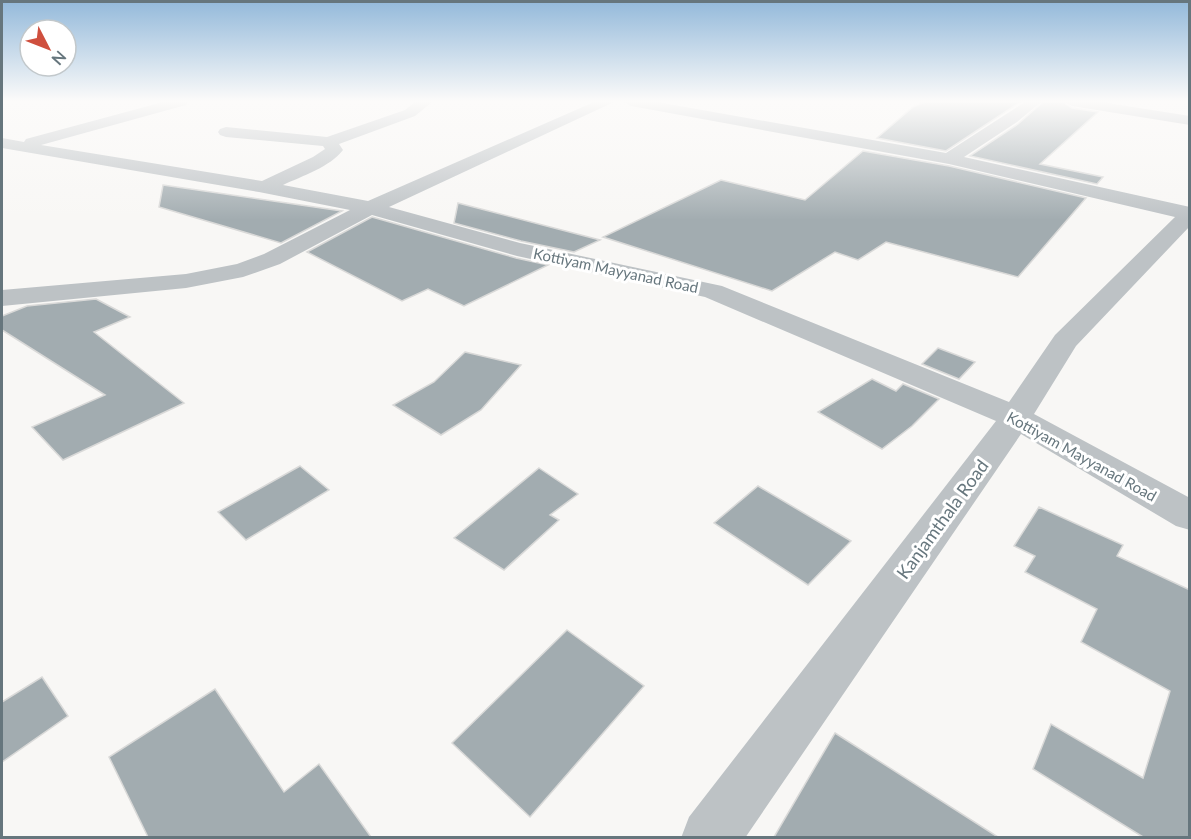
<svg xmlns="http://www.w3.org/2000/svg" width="1191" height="839" font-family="Lato,sans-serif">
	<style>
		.building { fill: #a2acb0; stroke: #d9d9d8; stroke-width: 1.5 }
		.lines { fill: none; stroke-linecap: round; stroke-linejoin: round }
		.minor { fill: #bdc2c5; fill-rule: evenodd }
		.labels { text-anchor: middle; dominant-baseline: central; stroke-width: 6; stroke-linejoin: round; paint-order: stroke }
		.far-street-label { font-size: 15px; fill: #66767d; stroke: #fff }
		.street-label { font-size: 18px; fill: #66767d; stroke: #fff }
	</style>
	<rect width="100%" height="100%" fill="#f8f7f5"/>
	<!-- building -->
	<g class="building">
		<polygon points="924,102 1020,102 946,151 877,138 913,107"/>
		<polygon points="1043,102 1063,102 1072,108 1098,112 1040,164 1103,177 1097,184 970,156 1018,124"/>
		<polygon points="863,151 949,166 1086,198 1018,277 886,242 858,260 835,252 772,291 603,237 721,180 805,200"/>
		<polygon points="163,185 342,211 281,243 159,207"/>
		<polygon points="458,203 600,240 574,252 521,241 454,223"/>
		<polygon points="372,217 516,258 548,265 464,306 428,289 402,301 307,252"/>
		<polygon points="96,299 130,317 94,332 184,403 63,460 32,427 105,395 2,330 2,316 27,306"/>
		<polygon points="938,348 975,362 959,379 922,364"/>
		<polygon points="465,352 521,365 481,410 441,435 393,405 434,382"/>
		<polygon points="872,379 896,391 903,384 939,399 912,426 882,449 818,412"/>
		<polygon points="300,466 329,490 246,540 218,512"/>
		<polygon points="539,468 578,494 550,515 559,520 504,570 454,538"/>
		<polygon points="758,486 851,541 808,585 714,523"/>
		<polygon points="1039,507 1123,545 1117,556 1190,590 1190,837 1143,837 1033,769 1051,724 1143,778 1170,691 1081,642 1097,609 1025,572 1035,556 1014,546"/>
		<polygon points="567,630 644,686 530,817 452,743"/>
		<polygon points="42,677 68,716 2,762 2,702"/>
		<polygon points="215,689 284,792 319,764 371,837 148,837 109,757"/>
		<polygon points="835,733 998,837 774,837"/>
	</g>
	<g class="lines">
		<!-- minor -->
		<g class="minor">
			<path d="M163,102H188L186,105L41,145L262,181L313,157L325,149L323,146L226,137L220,135L218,132L220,129L226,127L327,137L405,110L415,102H432L415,116L339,144L343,150C330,167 302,176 283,185L368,201L594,102H614L389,207L520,243L722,286L1009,402L1055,335L1175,217L949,164L631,106L624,102H657L946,153L1025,102H1041L1017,122L964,157L1190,207V226L1076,346L1034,414L1190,498V530L1176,526L1021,434L745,838H681L689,817L996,421L705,297L517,256L372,215L280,264L243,277L186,288L2,306V290L186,274L237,264L264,254L350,210L259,192L2,148V138L24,142L26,139Z"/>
			<polygon points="1065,102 1101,102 1190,116 1190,125 1072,106"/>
		</g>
	</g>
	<!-- sky -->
	<linearGradient id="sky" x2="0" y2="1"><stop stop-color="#93b9da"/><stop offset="0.46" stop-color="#fcfbfa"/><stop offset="1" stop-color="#fcfbfa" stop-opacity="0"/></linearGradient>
	<rect width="1191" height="220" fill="url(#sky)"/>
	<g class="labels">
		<!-- far-street labels -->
		<g class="far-street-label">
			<text transform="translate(616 270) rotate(12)">Kottiyam Mayyanad Road</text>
			<text transform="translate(1082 456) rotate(29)">Kottiyam Mayyanad Road</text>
		</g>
		<!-- street labels -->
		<g class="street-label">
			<text transform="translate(942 519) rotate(-54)">Kanjamthala Road</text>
		</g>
	</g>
	<!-- border -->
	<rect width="1191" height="839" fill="none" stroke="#66767d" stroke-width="6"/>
	<!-- north arrow -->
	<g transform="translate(48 48) rotate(132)"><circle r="28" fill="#ffffff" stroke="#c2c8cb" stroke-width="1.5"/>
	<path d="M0-4.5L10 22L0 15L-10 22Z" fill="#cf4f3e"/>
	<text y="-9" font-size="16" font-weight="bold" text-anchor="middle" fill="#66767d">N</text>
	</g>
</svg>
